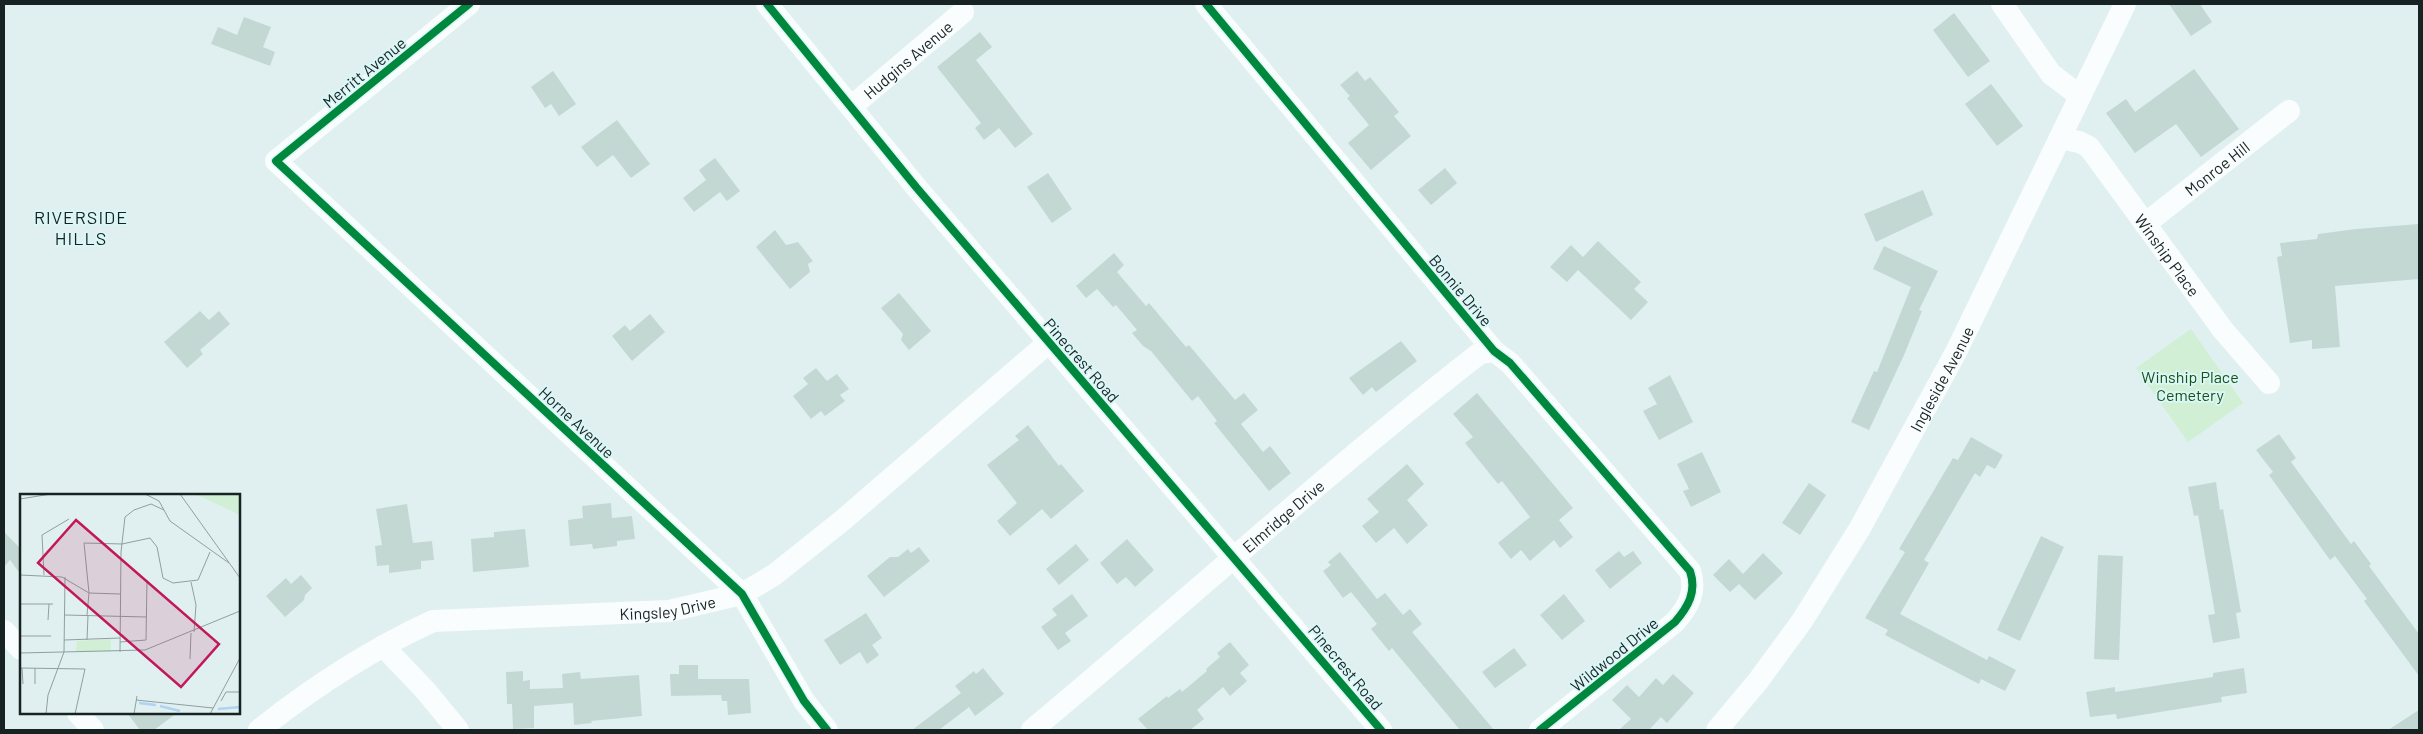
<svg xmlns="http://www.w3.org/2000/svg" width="2423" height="734" font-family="Barlow,sans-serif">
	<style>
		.green { fill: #d0efd4 }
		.building { fill: #c3d8d3 }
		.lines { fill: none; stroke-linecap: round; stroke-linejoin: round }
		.minor { stroke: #fafdfd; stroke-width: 22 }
		.cycleway-casing { stroke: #daf6f6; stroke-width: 11 }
		.cycleway { stroke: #00873e; stroke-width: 8 }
		.labels { text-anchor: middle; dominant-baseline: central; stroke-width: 4; stroke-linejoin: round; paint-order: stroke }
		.street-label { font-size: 16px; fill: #172222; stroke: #daf6f6 }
		.park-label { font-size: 16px; fill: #165215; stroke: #daf6f6 }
		.neighbourhood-label { font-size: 18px; letter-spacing: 1px; fill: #172222; stroke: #daf6f6 }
		.inset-river { fill: none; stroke: #aed3f3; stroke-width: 2.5 }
		.inset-road { fill: none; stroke: #909e9e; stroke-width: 1 }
		.view { fill: #c2185b; fill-opacity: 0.15; stroke: #c2185b; stroke-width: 2.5 }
		.inset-edge { fill: none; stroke: #172222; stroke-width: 2.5 }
	</style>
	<rect width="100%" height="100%" fill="#e0f0f0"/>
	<!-- green -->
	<polygon class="green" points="2191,329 2243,403 2188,442 2136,368"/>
	<!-- building -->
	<g class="building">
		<polygon points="2169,4 2200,4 2212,22 2191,36"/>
		<polygon points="1954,13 1990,61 1968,77 1933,30"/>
		<polygon points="244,17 271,27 263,47 275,52 270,66 211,44 218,27 237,35"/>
		<polygon points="980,32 992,47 976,60 1033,134 1015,148 999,128 984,140 975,128 981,123 937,67"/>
		<polygon points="2194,69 2239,129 2201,157 2176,124 2135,153 2106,113 2126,99 2135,112"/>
		<polygon points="553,71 576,104 559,116 551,104 545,108 531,87"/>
		<polygon points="1357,71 1365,81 1370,77 1399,112 1394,116 1411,136 1371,170 1348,143 1369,125 1347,98 1350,96 1340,85"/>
		<polygon points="1991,84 2023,126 1997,146 1965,104"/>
		<polygon points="617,120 650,164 631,178 613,155 597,167 581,147"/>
		<polygon points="715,158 740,191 727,201 720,192 694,212 683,198 706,180 699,170"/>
		<polygon points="1445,168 1457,183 1431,205 1418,190"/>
		<polygon points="1048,173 1072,209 1052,223 1027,187"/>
		<polygon points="1923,190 1933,215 1876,242 1864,214"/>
		<polygon points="2419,224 2419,279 2335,286 2340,347 2312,349 2312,340 2290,343 2277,257 2282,256 2280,243 2317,239 2318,234 2356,229"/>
		<polygon points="775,230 786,245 798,242 813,261 808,264 810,272 790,289 756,247"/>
		<polygon points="1598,241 1641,282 1634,289 1648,302 1631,320 1578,270 1567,282 1550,267 1571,245 1583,257"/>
		<polygon points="1884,246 1938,271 1919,310 1922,311 1904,355 1869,430 1851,422 1874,371 1877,372 1911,287 1873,269"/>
		<polygon points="1114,253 1124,265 1117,272 1146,306 1149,303 1186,347 1189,345 1235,400 1244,393 1258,410 1241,424 1263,452 1270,446 1291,473 1269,491 1214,423 1217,421 1198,396 1192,401 1151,351 1143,346 1132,333 1137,330 1116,305 1113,307 1097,289 1086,298 1076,286"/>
		<polygon points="899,293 931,331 909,350 901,340 903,334 881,308"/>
		<polygon points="200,311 209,320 219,311 230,324 200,350 203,354 187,368 164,342"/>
		<polygon points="650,314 665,332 632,361 612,336 625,325 630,331"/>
		<polygon points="1401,341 1417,361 1376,392 1372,387 1363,395 1349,378"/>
		<polygon points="816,368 827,381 837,374 849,389 840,395 845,401 825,416 821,411 811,419 793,396 808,384 803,378"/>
		<polygon points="1670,375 1693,422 1659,440 1643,411 1657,404 1648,388"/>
		<polygon points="1477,393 1573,508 1559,520 1573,537 1560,548 1554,540 1530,561 1521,550 1511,559 1498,543 1530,517 1502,481 1498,484 1465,443 1473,437 1453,414"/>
		<polygon points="1028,425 1059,466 1061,464 1084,491 1051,519 1042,509 1010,536 997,521 1017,503 987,465 1019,440 1015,436"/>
		<polygon points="2279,434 2296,458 2291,462 2351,544 2354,541 2371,564 2369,566 2419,634 2419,676 2364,601 2367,599 2335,556 2330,560 2269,475 2273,472 2256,450"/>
		<polygon points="1971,437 2003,455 1995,469 1987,465 1980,477 1975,473 1924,560 1929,563 1900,614 1987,660 1989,656 2016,670 2005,691 1981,679 1979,684 1885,635 1888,630 1865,618 1905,552 1899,549 1953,458 1958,460"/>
		<polygon points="1702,452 1721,492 1691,507 1683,491 1689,489 1677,464"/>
		<polygon points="1407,464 1424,484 1407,500 1428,525 1407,544 1394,528 1376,543 1362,526 1379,512 1367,499"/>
		<polygon points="2216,482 2220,510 2223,509 2241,612 2236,613 2240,638 2213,643 2208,615 2215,614 2198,515 2194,516 2188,487"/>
		<polygon points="1809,483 1826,495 1800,535 1782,523"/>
		<polygon points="611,503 612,518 632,516 635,539 617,541 617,546 593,549 592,544 570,546 568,520 583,518 582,506"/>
		<polygon points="407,504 413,543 432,541 434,560 421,561 421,569 389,573 389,565 377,566 375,546 382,545 376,509"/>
		<polygon points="525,529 529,567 473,572 471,539 494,537 494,532"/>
		<polygon points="4,532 21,549 21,575 10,560 4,567"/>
		<polygon points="2041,536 2064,547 2020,641 1997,630"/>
		<polygon points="1127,539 1154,570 1135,587 1126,577 1117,584 1100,563"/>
		<polygon points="1076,544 1089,560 1059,585 1046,569"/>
		<polygon points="919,547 930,561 884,597 867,576 890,557 898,557 908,549 911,553"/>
		<polygon points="1619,551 1624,557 1633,551 1642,563 1610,589 1595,570"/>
		<polygon points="1340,552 1377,599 1385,593 1403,615 1410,609 1422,624 1412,632 1494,730 1460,730 1392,648 1389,651 1371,629 1377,624 1351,592 1343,598 1323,571 1331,565 1328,562"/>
		<polygon points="1763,553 1783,573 1755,600 1739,584 1730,592 1713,575 1729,559 1743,574"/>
		<polygon points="2098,555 2123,556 2119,660 2094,659"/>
		<polygon points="301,575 312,588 305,595 304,600 285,617 266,596 286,578 291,584"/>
		<polygon points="1072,594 1088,616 1065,633 1071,641 1058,650 1041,627 1057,615 1052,609"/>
		<polygon points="1564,594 1585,621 1562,640 1540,615"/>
		<polygon points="866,613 882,638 872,645 879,655 867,664 860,652 840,665 824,640"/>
		<polygon points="1230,642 1249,665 1240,673 1247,681 1230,696 1223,687 1197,710 1204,719 1190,730 1148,730 1138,719 1167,696 1168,698 1180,689 1182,692 1207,671 1206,669 1220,657 1217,653"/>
		<polygon points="1514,648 1527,665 1495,688 1482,672"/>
		<polygon points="679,665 698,665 698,679 749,679 751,713 728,715 727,701 722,701 721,695 671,696 670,674 679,674"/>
		<polygon points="983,668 1004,694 975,716 969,707 939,730 912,730 961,693 955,686 974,671 976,674"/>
		<polygon points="2244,668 2247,693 2221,697 2222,702 2117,719 2116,714 2090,717 2086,692 2115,687 2115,692 2213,677 2213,673"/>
		<polygon points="523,671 523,681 530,680 530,689 563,688 562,674 580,672 581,679 639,675 642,716 591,721 592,723 574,725 573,703 534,706 534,728 513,729 512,704 507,704 506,672"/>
		<polygon points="1673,674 1694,693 1667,723 1661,717 1649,730 1619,730 1631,719 1612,700 1627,685 1639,697 1656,678 1663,685"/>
		<polygon points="2419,710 2419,730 2388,730"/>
		<polygon points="127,713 177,713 154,730 140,730"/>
	</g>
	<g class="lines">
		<!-- minor -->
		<g class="minor">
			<polyline points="469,4 276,161 742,594 804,701 827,730"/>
			<polyline points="767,4 916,187 1381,730"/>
			<path d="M1206,4L1494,351L1510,363L1690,571C1697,592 1688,607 1675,622L1540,730"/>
			<polyline points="2002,4 2051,74 2080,96"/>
			<path id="s1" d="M851,107L963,12"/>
			<path id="s2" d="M2060,138L2079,142L2089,147L2223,330L2269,383"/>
			<path id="s3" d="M2145,224L2289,111"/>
			<polyline points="4,631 21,649"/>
			<polyline points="383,646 425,690 458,730"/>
			<polyline points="78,713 93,730"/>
			<path id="s4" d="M259,730C313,687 370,650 433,621L669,611L742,594L774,575L843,520L1048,343"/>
			<path id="s5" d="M1032,730C1182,605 1326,473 1480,353L1494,351"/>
			<path id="s6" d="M1717,730L1758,681L1802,621L1860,528L1956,352L2125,4"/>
		</g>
		<!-- cycleway casing -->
		<g class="cycleway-casing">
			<g id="cycleway">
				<polyline points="469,4 276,161 742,594 804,701 827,730"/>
				<polyline points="767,4 916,187 1381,730"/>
				<path d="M1206,4L1494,351L1510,363L1690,571C1697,592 1688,607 1675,622L1540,730"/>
			</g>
		</g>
		<!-- cycleway -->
		<use href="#cycleway" class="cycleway"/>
	</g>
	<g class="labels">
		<!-- street labels -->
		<g class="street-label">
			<text stroke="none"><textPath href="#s1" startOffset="74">Hudgins Avenue</textPath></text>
			<text transform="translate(364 72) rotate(-39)">Merritt Avenue</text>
			<text stroke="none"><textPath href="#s3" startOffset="91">Monroe Hill</textPath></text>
			<text stroke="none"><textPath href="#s2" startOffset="164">Winship Place</textPath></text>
			<text transform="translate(1461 290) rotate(50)">Bonnie Drive</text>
			<text transform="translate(1082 360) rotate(49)">Pinecrest Road</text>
			<text stroke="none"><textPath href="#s6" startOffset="418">Ingleside Avenue</textPath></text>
			<text transform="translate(577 422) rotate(43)">Horne Avenue</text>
			<text stroke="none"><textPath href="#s5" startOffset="330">Elmridge Drive</textPath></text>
			<text stroke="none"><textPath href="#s4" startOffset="441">Kingsley Drive</textPath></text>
			<text transform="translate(1614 654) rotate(-39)">Wildwood Drive</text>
			<text transform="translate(1346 667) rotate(50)">Pinecrest Road</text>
		</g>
		<!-- park labels -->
		<g class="park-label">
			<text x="2190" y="376">Winship Place<tspan x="2190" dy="18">Cemetery</tspan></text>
		</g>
		<!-- neighbourhood labels -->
		<g class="neighbourhood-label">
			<text x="81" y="217">RIVERSIDE<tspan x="81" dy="21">HILLS</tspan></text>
		</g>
	</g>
	<!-- overview -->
	<g transform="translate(20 494)">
		<rect width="220" height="220" fill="#e0f0f0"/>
		<path d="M175,0H220V21L199,11ZM91,145V158L56,157L57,147Z" fill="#d0efd4"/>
		<path class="inset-river" d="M119,209L136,211M140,212L160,217M198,215L220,213"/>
		<path class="inset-road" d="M125,0L139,7L150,27L209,69M160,0L220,84M0,5L31,0M0,81L42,83L69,99L100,100M24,81L22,41L49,25M171,88L176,111L174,138M0,110H33M45,121L126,123M67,121L69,99L64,49L102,50L130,44L137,53L143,84L153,89L178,86L190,58M28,126L29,110M0,142H31M44,146L100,144M67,146L68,121M100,148L126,146L127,86M100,158L101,58L105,23L114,16L131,10L144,16M0,159L125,156L220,117M170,165L171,139M0,174L65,175L55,220M2,174L3,190M15,190V174M116,206L193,214M201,207L206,198H220M26,220L28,201L44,158L45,83M114,220L117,202M190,220L220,164"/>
		<path class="view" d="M56,26L199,150L161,193L18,69Z"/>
		<rect width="220" height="220" class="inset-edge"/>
	</g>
	<!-- border -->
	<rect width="2423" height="734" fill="none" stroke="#172222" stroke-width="10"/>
</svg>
